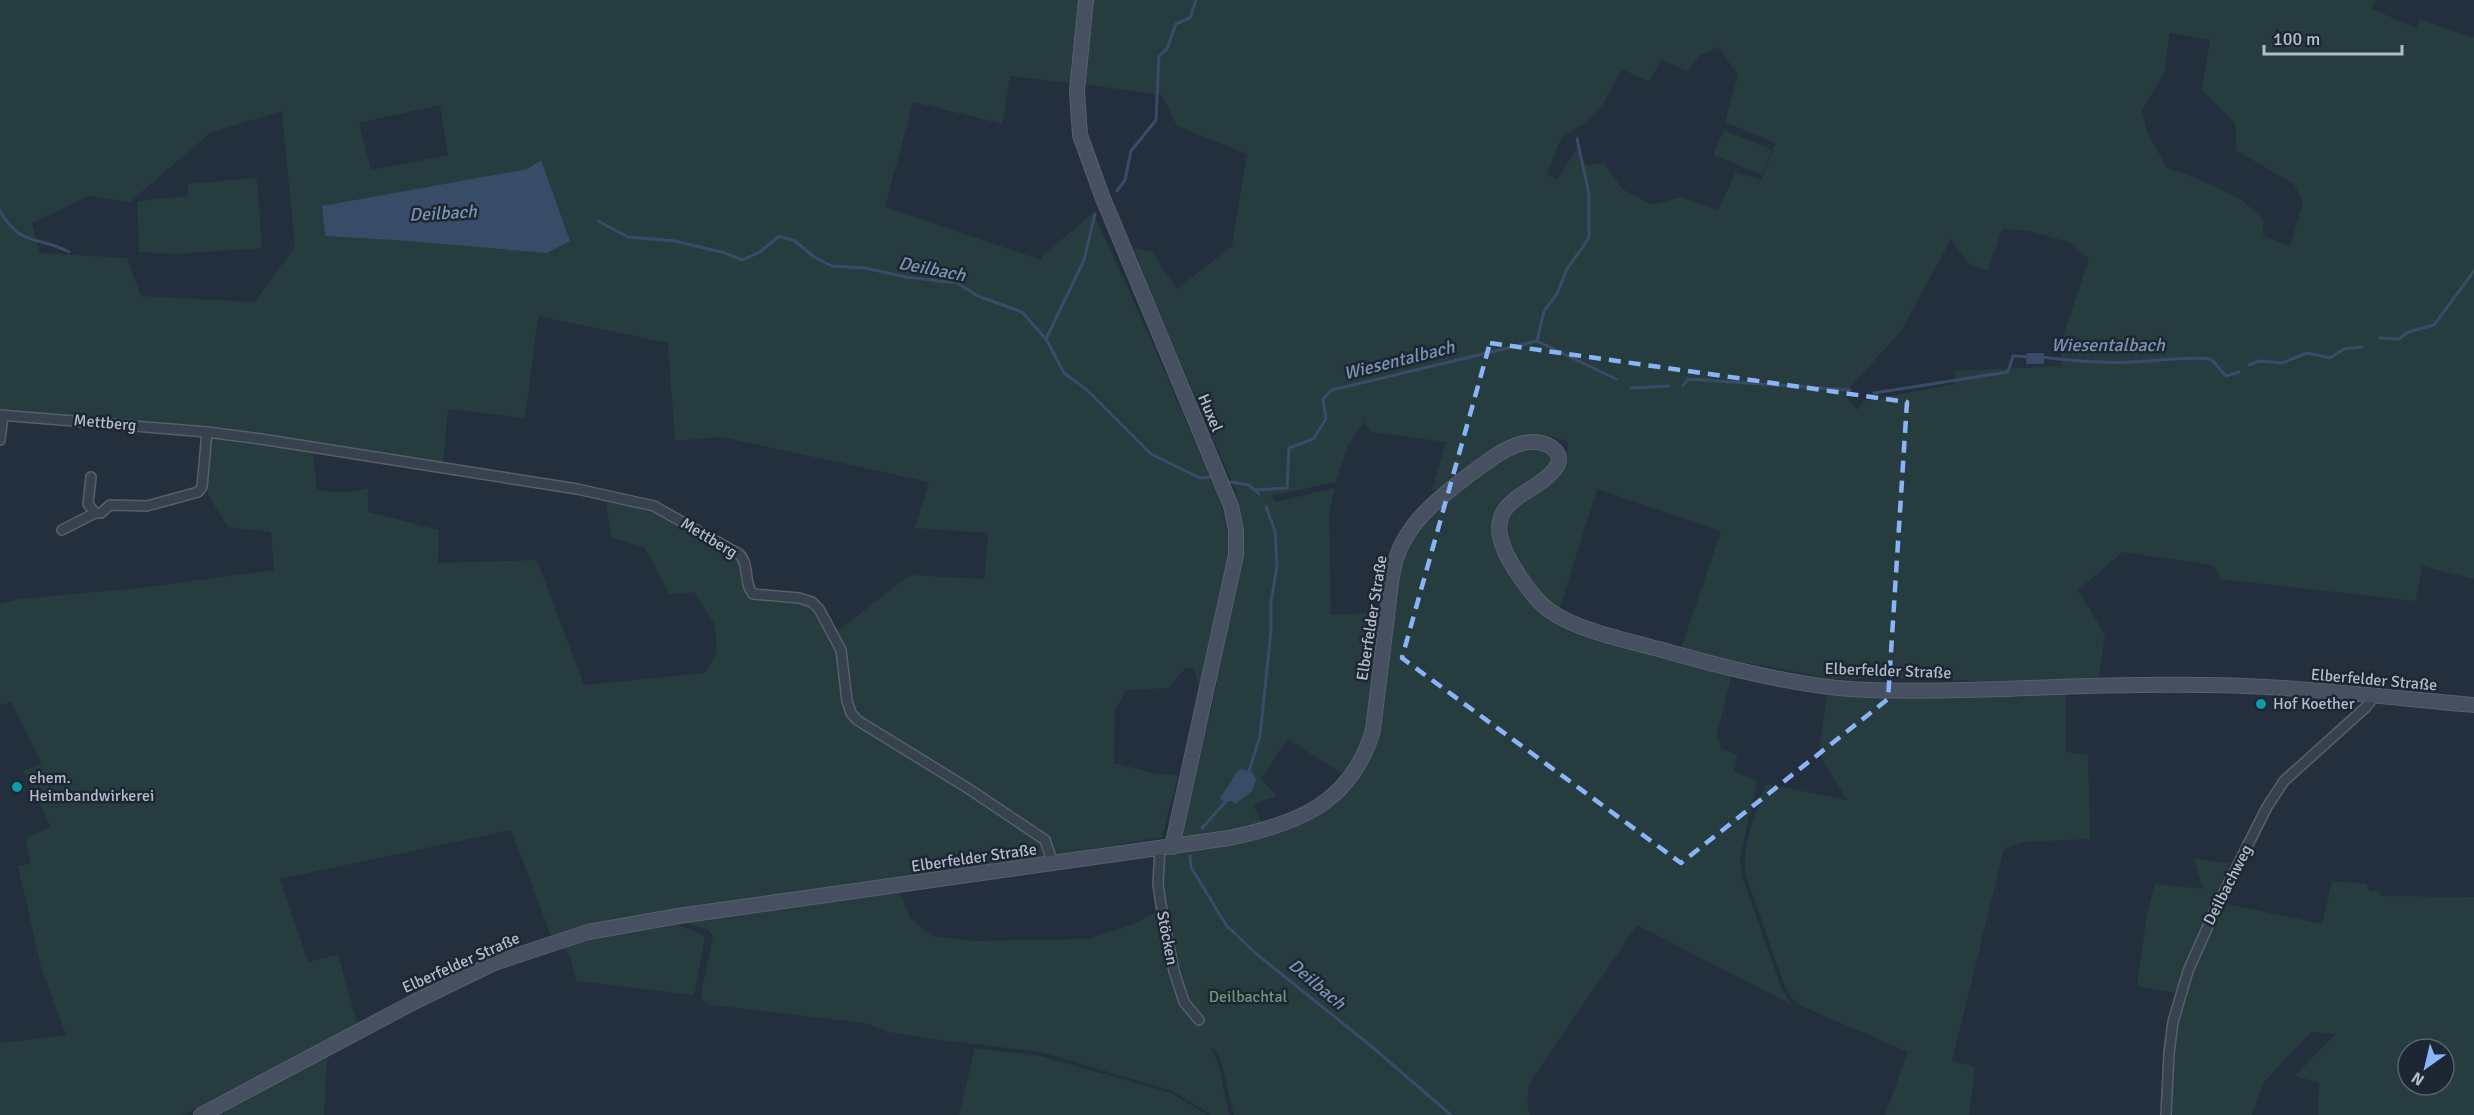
<svg xmlns="http://www.w3.org/2000/svg" width="2474" height="1115" font-family="Signika,sans-serif">
	<style>
		.green { fill: #263c3f; fill-rule: evenodd }
		.water { fill: #394c67 }
		.lines { fill: none; stroke-linecap: round; stroke-linejoin: round }
		.stream { stroke: #394c67; stroke-width: 3 }
		.street-casing { stroke: #565f6c; stroke-width: 12 }
		.secondary-casing { stroke: #565f6c; stroke-width: 16 }
		.street { stroke: #38414e; stroke-width: 9 }
		.secondary { stroke: #465061; stroke-width: 14 }
		.marked { fill: none; stroke: #8ab4f8; stroke-width: 4.5; stroke-dasharray: 12 8; stroke-linejoin: round }
		.culture-dot { fill: #0f9aa8; stroke: #1d2633; stroke-width: 2 }
		.labels { text-anchor: middle; dominant-baseline: central; stroke-width: 5; stroke-linejoin: round; paint-order: stroke }
		.street-label { font-size: 16px; fill: #b4bcc9; stroke: #1d2633 }
		.poi-label { font-size: 16px; fill: #b4bcc9; stroke: #1d2633; text-anchor: start }
		.park-label { font-size: 16px; fill: #6b9a76; stroke: #1d2633 }
		.water-label { font-size: 18px; font-style: italic; fill: #7c92b1; stroke: #1d2633 }
	</style>
	<rect width="100%" height="100%" fill="#242f3e"/>
	<!-- green -->
	<g class="green">
		<path d="M0,0H1081L1073,83L1010,76L1002,124L913,102L885,207L1041,260L1042,256L1093,213C1125,280 1155,348 1184,417C1202,459 1227,503 1229,550C1231,591 1210,651 1200,692L1194,668L1186,667L1169,688L1126,690L1115,711L1114,763L1158,774L1178,775L1162,837L1054,856L1047,838L852,712L836,632L910,575L984,579L988,533L915,528L929,482L721,437L675,441L668,343L538,316L525,418L448,409L443,462L211,428L0,411ZM440,105L448,155L371,170L359,123ZM282,111L295,247L254,302L141,296L127,258L40,253L32,223L89,196L130,202L210,133ZM540,160L569,241H408L325,236L323,206L527,169Z"/>
		<path d="M1093,0H2375L2372,9L2416,28L2420,19L2472,38L2474,36V579L2422,566L2416,601L2228,580L2220,579L2218,572L2212,565L2123,552L2078,590L2105,635L2099,677L2000,682L1916,678L1836,679L1680,651L1721,531L1597,489L1559,611L1527,579L1504,537L1507,514L1561,470L1566,461L1568,442L1547,435H1536L1443,488L1432,490L1446,442L1371,432L1364,422L1347,447L1336,482L1270,496L1276,502L1335,488L1329,514L1331,615L1382,612L1366,746L1347,777L1288,739L1261,779L1277,796L1253,804L1263,826L1230,833L1184,837L1182,829L1212,708L1245,536L1236,491L1152,297L1134,248L1152,252L1177,289L1232,246L1247,154L1177,126L1162,95L1082,84ZM2170,33L2210,40L2202,90L2235,123L2237,151L2294,184L2303,203L2290,246L2263,235V219L2242,200L2204,181L2167,168L2147,132L2142,110L2164,73ZM1718,47L1738,75L1725,122L1776,143L1761,180L1736,172L1718,210L1681,197L1652,205L1622,189L1605,164L1586,165L1576,149L1557,180L1547,174L1561,138L1582,125L1603,104L1622,69L1649,82L1661,60L1687,71L1700,55ZM2002,229L2030,231L2068,242L2089,259L2064,333L2061,366L1954,371L1955,384L1863,401L1857,410L1844,394L1901,331L1951,239L1969,264L1988,271Z"/>
		<polygon points="1724,130 1772,150 1762,175 1713,155"/>
		<polygon points="257,178 262,248 173,254 139,252 137,201 188,196 188,184"/>
		<path d="M204,436L313,451L317,490L346,493L368,488V512L439,530L438,563L537,560L584,685L704,673L717,654L715,625L694,592L669,594L645,548L611,537L606,500L658,510L736,555L742,562L746,589L810,605C840,628 843,679 849,714L1043,841L1049,860L552,938L511,830L280,879L308,962L338,955L358,1026L217,1099L182,1115H0V1043L66,1035L41,967L18,866L31,863L25,838L51,827L23,771L42,764L11,702L0,705V604L19,599L139,588L274,570L271,532L228,527L208,495Z"/>
		<path d="M1531,447C1537,449 1549,449 1552,456C1556,468 1506,509 1496,518L1536,604L1732,674L1717,734L1721,748L1738,755L1734,771L1757,781L1740,859L1742,876L1782,990L1792,1005L1637,925L1529,1084L1527,1104L1530,1115H1234L1221,1061L1215,1049L1211,1048L1218,1063L1229,1115H1212L1173,1091L1041,1052L918,1037L889,1032L865,1023L711,1005L702,1000L701,995L713,937L709,930L685,923L683,921L899,890L910,918L932,936L974,941L1088,939L1134,924L1160,910L1156,866L1165,859L1166,854L1203,847L1338,799L1370,761L1379,733L1399,560C1420,518 1485,457 1531,447Z"/>
		<path d="M1827,691H2066V752L2088,755L2090,839L2023,842L2004,849L1952,1061L1975,1067L1969,1115H1885L1908,1052L1801,1006L1793,999L1785,987L1746,876C1740,850 1757,809 1766,784L1847,800L1819,754Z"/>
		<polygon points="2194,859 2230,863 2175,993 2137,986 2147,914 2155,884 2203,889"/>
		<path d="M2332,881L2366,884L2370,892L2378,890L2381,896L2474,897V1115H2318L2319,1083L2295,1076L2335,1034L2311,1032L2263,1083L2252,1115H2170C2172,1065 2175,1018 2193,970C2201,947 2218,926 2223,903L2322,924ZM2408,1049H2444V1085H2408Z"/>
		<path d="M675,922C684,930 696,929 705,937L694,995L576,981L569,954L560,946L603,934Z"/>
		<polygon points="975,1048 1040,1056 1083,1068 1171,1093 1207,1115 959,1115"/>
		<polygon points="327,1057 324,1115 215,1115 228,1108"/>
	</g>
	<!-- water -->
	<g class="water">
		<polygon points="541,160 570,241 547,253 408,241 325,236 322,206 527,169"/>
		<polygon points="2027,353 2044,353 2044,364 2026,364"/>
		<polygon points="1242,769 1252,772 1256,779 1252,791 1235,804 1232,801 1223,801 1220,798 1237,772"/>
	</g>
	<g class="lines">
		<!-- stream -->
		<g class="stream">
			<polyline points="1117,191 1125,180 1131,151 1156,120 1159,56 1167,49 1176,24 1190,18 1196,0"/>
			<path d="M0,211C22,248 37,235 69,252"/>
			<polyline points="598,221 628,237 675,241 725,253 742,260 760,252 779,236 795,241 814,257 832,266 865,268 906,277 957,283 978,296 1022,312 1046,339 1064,373 1087,390 1151,454 1200,478 1210,477"/>
			<polyline points="2380,338 2399,339 2408,332 2434,325 2474,271"/>
			<polyline points="1046,339 1084,260 1095,214"/>
			<polyline points="1537,341 1544,311 1557,294 1567,269 1589,238 1589,194 1577,139"/>
			<path d="M2040,357C2071,360 2101,364 2133,362C2159,361 2185,356 2211,359L2226,376L2239,372"/>
			<polyline points="2249,365 2259,361 2282,363 2307,353 2330,358 2344,349 2362,347"/>
			<polyline points="1683,386 1688,379 1850,390"/>
			<polyline points="1631,388 1669,386"/>
			<polyline points="1874,393 2008,372 2013,356 2031,357"/>
			<polyline points="1231,482 1249,485 1259,494"/>
			<polyline points="1254,490 1287,488 1289,448 1313,439 1326,419 1323,399 1332,390 1537,341 1616,379"/>
			<polyline points="1248,774 1260,736 1271,631 1271,602 1277,565 1275,531 1266,507"/>
			<polyline points="1202,828 1229,798"/>
			<polyline points="1190,856 1191,867 1226,925 1254,952 1371,1046 1451,1115"/>
		</g>
		<!-- street casing -->
		<g class="street-casing">
			<g id="street">
				<path d="M0,415L207,432L261,439L577,489L654,506L739,554C750,564 743,583 753,594L799,598L812,602L819,609L841,650L847,701L851,713L857,720L969,789L1045,840L1053,864"/>
				<polyline points="0,440 3,415"/>
				<polyline points="91,477 88,504 95,513 101,513 110,505 147,506 198,492 202,487 207,432"/>
				<polyline points="62,530 95,513"/>
				<polyline points="1160,849 1158,884 1161,905 1174,971 1184,1002 1199,1020"/>
				<polyline points="2166,1115 2169,1053 2173,1022 2188,971 2216,908 2267,807 2284,781 2365,708 2374,697"/>
			</g>
		</g>
		<!-- secondary casing -->
		<g class="secondary-casing">
			<g id="secondary">
				<polyline points="1086,0 1077,91 1080,135 1102,196 1231,506 1236,530 1236,555 1172,847"/>
				<path d="M201,1115L414,1002L494,963L588,932L678,916L1229,838C1297,824 1352,803 1373,730C1378,692 1382,654 1387,616C1390,592 1391,564 1403,542C1419,512 1447,492 1473,472C1491,459 1511,442 1534,442C1549,442 1567,454 1555,469C1537,493 1493,497 1500,536C1503,551 1511,564 1520,577C1528,589 1538,602 1550,611C1578,631 1633,642 1666,651C1722,667 1781,682 1838,688C1894,693 1951,690 2007,689C2073,686 2140,684 2206,685C2296,686 2385,697 2474,705"/>
			</g>
		</g>
		<!-- street -->
		<use href="#street" class="street"/>
		<!-- secondary -->
		<use href="#secondary" class="secondary"/>
	</g>
	<!-- marked area -->
	<path class="marked" d="M1490,343L1907,402L1888,699L1681,863L1402,658Z"/>
	<!-- markers -->
	<g class="culture-dot">
		<circle cx="2261" cy="704" r="6"/>
		<circle cx="17" cy="787" r="6"/>
	</g>
	<g class="labels">
		<!-- street labels -->
		<g class="street-label">
			<text transform="translate(1210 413) rotate(67)">Huxel</text>
			<text transform="translate(105 423) rotate(5)">Mettberg</text>
			<text transform="translate(709 538) rotate(31)">Mettberg</text>
			<text transform="translate(1372 618) rotate(-81)">Elberfelder Straße</text>
			<text transform="translate(1888 671) rotate(2)">Elberfelder Straße</text>
			<text transform="translate(2374 680) rotate(5)">Elberfelder Straße</text>
			<text transform="translate(974 858) rotate(-8)">Elberfelder Straße</text>
			<text transform="translate(2228 885) rotate(-63)">Deilbachweg</text>
			<text transform="translate(1167 938) rotate(79)">Stöcken</text>
			<text transform="translate(461 963) rotate(-24)">Elberfelder Straße</text>
		</g>
		<!-- poi labels -->
		<g class="poi-label">
			<text x="2273" y="704">Hof Koether</text>
			<text x="29" y="778">ehem.<tspan x="29" dy="18">Heimbandwirkerei</tspan></text>
		</g>
		<!-- park labels -->
		<g class="park-label">
			<text x="1248" y="997">Deilbachtal</text>
		</g>
		<!-- water labels -->
		<g class="water-label">
			<text transform="translate(443 213) rotate(-3)">Deilbach</text>
			<text transform="translate(932 269) rotate(11)">Deilbach</text>
			<text x="2108" y="345">Wiesentalbach</text>
			<text transform="translate(1399 360) rotate(-14)">Wiesentalbach</text>
			<text transform="translate(1317 984) rotate(40)">Deilbach</text>
		</g>
	</g>
	<!-- north arrow -->
	<g transform="translate(2426 1067) rotate(214)"><circle r="28" fill="#1d2633" stroke="#59626f" stroke-width="1.5"/>
	<path d="M0-4.5L10 22L0 15L-10 22Z" fill="#8ab4f8"/>
	<text y="-9" font-size="16" font-weight="bold" text-anchor="middle" fill="#b4bcc9">N</text>
	</g>
	<!-- scale -->
	<path d="M2264 45v9h138v-9" fill="none" stroke="#b4bcc9" stroke-width="3"/>
	<text x="2273" y="45" font-size="18" fill="#b4bcc9" stroke="#1d2633" stroke-width="4.5" paint-order="stroke">100 m</text>
</svg>
